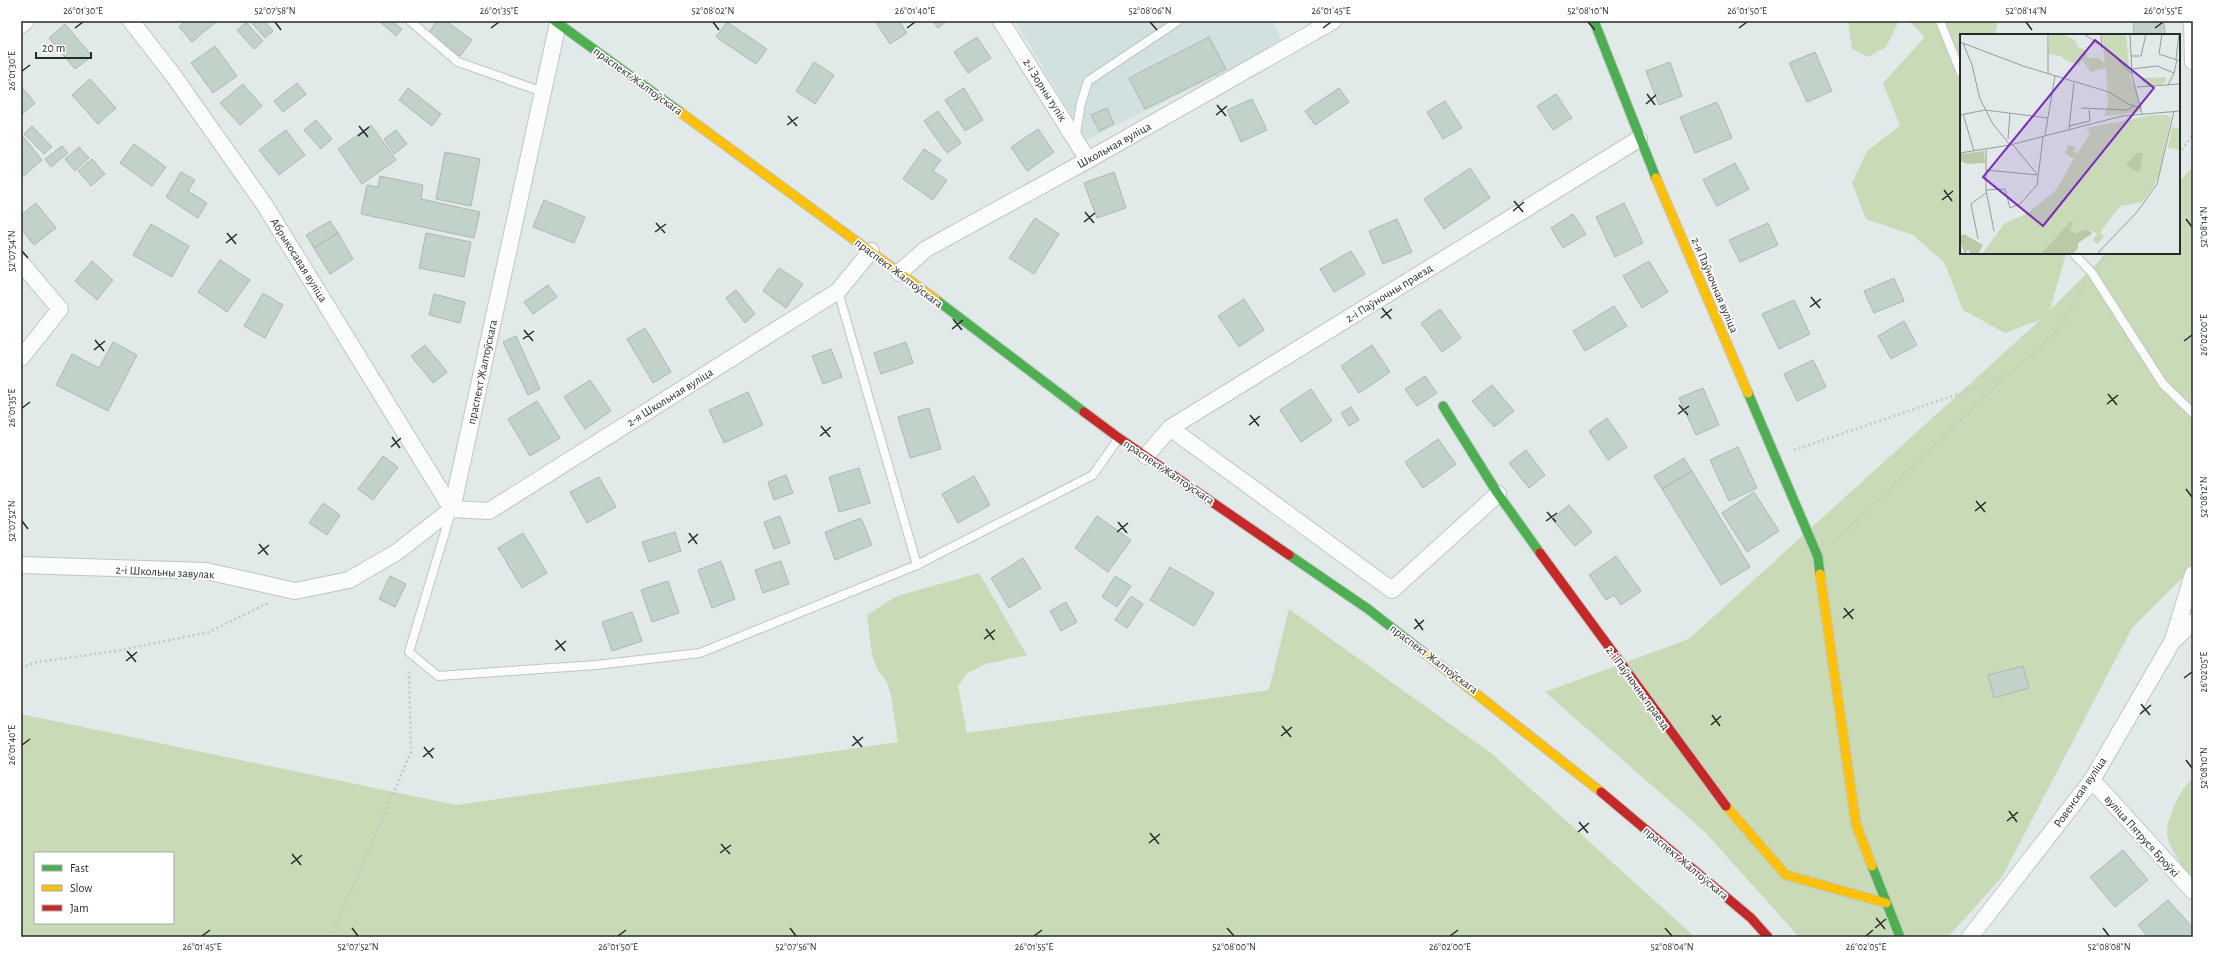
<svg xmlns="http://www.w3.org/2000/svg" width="2214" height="958" font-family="'Alegreya Sans',sans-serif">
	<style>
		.built { fill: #d0e1df }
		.green { fill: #c9dab6; fill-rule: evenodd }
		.building { fill: #c1d2c9; stroke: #b0b5b4 }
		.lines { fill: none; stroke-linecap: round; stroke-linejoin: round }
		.lane-casing { stroke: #bfc6c5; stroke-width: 10 }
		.street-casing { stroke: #bfc6c5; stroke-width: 18 }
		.fast-casing { stroke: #bfc6c5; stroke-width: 11 }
		.slow-casing { stroke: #bfc6c5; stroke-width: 11 }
		.jam-casing { stroke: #bfc6c5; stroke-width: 11 }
		.path { stroke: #c5c7c7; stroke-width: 2.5; stroke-dasharray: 2 3; stroke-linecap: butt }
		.lane { stroke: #fbfcfc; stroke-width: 8 }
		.street { stroke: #fbfcfc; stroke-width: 16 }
		.fast { stroke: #4caf50; stroke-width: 9 }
		.slow { stroke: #ffc107; stroke-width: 9 }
		.jam { stroke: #c62828; stroke-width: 9 }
		.ticks { fill: none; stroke: #252b2a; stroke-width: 1.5 }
		.labels { text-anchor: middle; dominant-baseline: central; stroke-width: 3.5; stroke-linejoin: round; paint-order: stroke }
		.street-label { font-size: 12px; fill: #252b2a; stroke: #fff }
		.inset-road { fill: none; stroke: #969e9d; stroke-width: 1 }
		.view { fill: #7b2cbf; fill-opacity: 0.15; stroke: #7b2cbf; stroke-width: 2 }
		.inset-edge { fill: none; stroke: #252b2a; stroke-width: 2 }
		.neatline { fill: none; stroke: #252b2a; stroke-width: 1.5 }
		.ticks-label { font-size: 10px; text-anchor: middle; fill: #252b2a }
	</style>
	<rect width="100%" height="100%" fill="#e2eae9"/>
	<!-- built -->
	<polygon class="built" points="1015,21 1272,21 1283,44 1086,140"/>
	<!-- green -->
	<g class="green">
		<polygon points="1848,21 1899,21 1886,47 1868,57 1852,49"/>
		<polygon points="1909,21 1998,21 1995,35 1961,35 1961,253 2066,253 2050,310 2107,253 2179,253 2179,181 2193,167 2193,567 2132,628 2002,877 1948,937 1799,937 1705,832 1545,692 1689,639 2040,320 2005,333 1963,310 1944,262 1913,235 1866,219 1852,183 1867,151 1900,126 1883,83 1925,37"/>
		<path d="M979,573L1027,655L986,664L967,673L958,686L967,733L1269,690L1289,609L1492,754L1695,937H21V714L456,805L898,742L891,696L887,682L877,669L872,655L867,615L897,596ZM35,853H173V923H35Z"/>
		<path d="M2193,779V879C2183,868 2169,849 2167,834C2166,820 2181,786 2193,779Z"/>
	</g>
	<!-- building -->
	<g class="building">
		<polygon points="185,21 217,21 192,42 179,27"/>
		<polygon points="250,21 264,21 273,31 265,38"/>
		<polygon points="379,21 392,21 402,29 396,36"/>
		<polygon points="437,21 446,21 472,40 460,56 429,32"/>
		<polygon points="875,21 899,21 907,33 890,44"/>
		<polygon points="933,21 947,21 938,28"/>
		<polygon points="2133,21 2164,21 2165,34 2134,35"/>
		<polygon points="246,22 263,41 254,49 237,30"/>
		<polygon points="727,22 767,49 756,64 716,37"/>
		<polygon points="65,24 92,56 75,69 49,38"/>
		<polygon points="977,37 991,58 968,73 954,52"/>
		<polygon points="1209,37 1226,69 1145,109 1129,78"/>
		<polygon points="215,46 237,76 213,93 191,63"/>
		<polygon points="1815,52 1832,91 1807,102 1789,63"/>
		<polygon points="814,62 834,75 815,104 796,91"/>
		<polygon points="1670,62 1682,96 1659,105 1646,71"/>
		<polygon points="90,79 116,108 98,124 72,95"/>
		<polygon points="297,83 306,94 283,112 274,101"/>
		<polygon points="243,84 262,106 240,125 220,103"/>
		<polygon points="21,86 35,103 21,115"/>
		<polygon points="408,88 441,114 432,126 399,100"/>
		<polygon points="964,88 983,120 965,131 945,100"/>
		<polygon points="1339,88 1349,102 1315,125 1305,111"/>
		<polygon points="1556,94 1572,118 1553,130 1537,106"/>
		<polygon points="1252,99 1267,130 1241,142 1227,110"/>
		<polygon points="1445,101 1462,128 1443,139 1427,112"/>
		<polygon points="1717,102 1732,138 1695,153 1680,117"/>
		<polygon points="1107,108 1114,124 1099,131 1091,115"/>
		<polygon points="938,111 961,143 947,153 924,121"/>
		<polygon points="316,120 332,139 321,149 304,130"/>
		<polygon points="371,125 396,160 362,184 338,149"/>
		<polygon points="32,126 52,147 44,154 24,134"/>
		<polygon points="1038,129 1054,152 1027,171 1011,147"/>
		<polygon points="286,130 305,155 279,175 259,150"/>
		<polygon points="396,130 407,144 394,154 384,139"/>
		<polygon points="21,134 42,160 21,178"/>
		<polygon points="134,144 166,167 152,186 120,163"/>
		<polygon points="62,146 68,153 51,167 45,159"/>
		<polygon points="79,147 89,158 75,171 65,159"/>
		<polygon points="924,149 941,160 933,171 947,180 933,200 903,179"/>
		<polygon points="445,152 480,159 471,206 436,199"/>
		<polygon points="92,159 105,174 91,186 78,171"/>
		<polygon points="1735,163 1749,189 1717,206 1703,180"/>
		<polygon points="1470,168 1490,198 1444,229 1424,199"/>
		<polygon points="181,172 195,180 188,191 207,203 198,218 166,197"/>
		<polygon points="1114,172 1126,208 1097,218 1084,183"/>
		<polygon points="380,176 423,185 421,199 480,212 474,238 361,214 367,185 378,187"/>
		<polygon points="544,200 585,217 574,243 533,227"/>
		<polygon points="36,203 56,228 34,245 21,229 21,215"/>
		<polygon points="1624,203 1643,243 1615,257 1596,217"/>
		<polygon points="1573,214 1586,234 1563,248 1551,228"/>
		<polygon points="1035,218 1059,234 1034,274 1009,258"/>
		<polygon points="1397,219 1412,252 1383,264 1369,231"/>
		<polygon points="330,221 338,233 314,248 306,235"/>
		<polygon points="1768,223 1778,245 1740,262 1729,240"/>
		<polygon points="151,224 189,246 172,277 133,255"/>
		<polygon points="338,233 353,259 330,274 314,248"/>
		<polygon points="426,233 471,242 464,277 419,268"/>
		<polygon points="1351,251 1365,274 1334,292 1320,269"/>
		<polygon points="220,260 250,280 227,312 198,292"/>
		<polygon points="92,261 113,280 97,300 75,281"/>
		<polygon points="1649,261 1668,292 1642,308 1623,276"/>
		<polygon points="779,268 803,284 786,308 763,291"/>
		<polygon points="1894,278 1904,301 1874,313 1864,291"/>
		<polygon points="548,285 557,297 533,314 524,302"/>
		<polygon points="736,290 755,314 745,323 726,298"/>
		<polygon points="263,293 283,305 265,338 244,326"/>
		<polygon points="434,294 465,302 460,323 429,315"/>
		<polygon points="1244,299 1264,330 1239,347 1218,316"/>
		<polygon points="1794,300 1810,334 1779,349 1762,314"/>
		<polygon points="1614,306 1627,326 1585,351 1573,331"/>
		<polygon points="1440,309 1461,338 1442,352 1421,323"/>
		<polygon points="1904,321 1917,345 1891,359 1878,336"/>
		<polygon points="645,328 671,372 653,383 627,339"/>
		<polygon points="516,336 540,389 528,395 503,342"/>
		<polygon points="113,342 137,355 108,411 56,385 72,354 99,368"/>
		<polygon points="906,342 913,363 881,374 874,353"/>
		<polygon points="425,345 447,372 433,383 411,356"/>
		<polygon points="1372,345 1390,372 1359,393 1341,366"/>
		<polygon points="831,349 842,377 823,384 812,356"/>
		<polygon points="1813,360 1826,387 1797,401 1784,374"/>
		<polygon points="1425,376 1437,393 1417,406 1405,389"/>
		<polygon points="590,380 611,411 585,429 564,397"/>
		<polygon points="1492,385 1514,411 1494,427 1472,401"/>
		<polygon points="1703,388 1719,425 1696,435 1679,398"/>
		<polygon points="1311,389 1332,421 1301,442 1280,410"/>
		<polygon points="748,392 763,425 724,443 709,410"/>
		<polygon points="537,401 560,438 530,456 508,419"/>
		<polygon points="1351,407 1359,420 1349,426 1341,413"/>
		<polygon points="929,408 941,449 910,458 898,417"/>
		<polygon points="1607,418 1627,447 1608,460 1589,431"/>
		<polygon points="1438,439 1456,464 1423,488 1405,462"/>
		<polygon points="1738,447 1757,488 1729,501 1710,460"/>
		<polygon points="1526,450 1545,475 1529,488 1509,463"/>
		<polygon points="383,456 398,467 373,500 358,489"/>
		<polygon points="1684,458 1692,471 1662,489 1654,476"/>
		<polygon points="859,468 870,503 839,512 829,477"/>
		<polygon points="1692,471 1750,567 1721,585 1662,489"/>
		<polygon points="786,475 793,493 774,500 768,482"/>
		<polygon points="974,476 990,505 958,523 942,494"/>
		<polygon points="599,477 616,507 587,523 570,492"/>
		<polygon points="1754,492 1779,531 1747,552 1722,513"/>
		<polygon points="323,503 340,515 327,535 309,523"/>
		<polygon points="1569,505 1592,532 1575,546 1552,519"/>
		<polygon points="780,516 790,543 774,549 764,522"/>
		<polygon points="1097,516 1131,540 1108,572 1075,548"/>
		<polygon points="861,518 872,545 835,560 825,532"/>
		<polygon points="675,532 681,551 649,562 642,542"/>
		<polygon points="523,533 547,573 522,588 498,548"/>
		<polygon points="1616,556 1641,591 1621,605 1614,595 1606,600 1589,575"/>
		<polygon points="1023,558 1041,588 1009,608 991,578"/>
		<polygon points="721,561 735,599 712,608 698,570"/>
		<polygon points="781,561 789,584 763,593 755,570"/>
		<polygon points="1170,567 1214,593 1194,626 1150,600"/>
		<polygon points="390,576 406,584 395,607 379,599"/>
		<polygon points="1115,576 1131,586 1117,607 1102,597"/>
		<polygon points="668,581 679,613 652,622 641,590"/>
		<polygon points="1131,596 1143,604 1127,628 1115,620"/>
		<polygon points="1066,602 1077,622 1061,631 1050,611"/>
		<polygon points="632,612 642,641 612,651 602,622"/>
		<polygon points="2023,666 2029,688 1994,698 1988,675"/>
		<polygon points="2123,850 2148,880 2115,907 2090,877"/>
		<polygon points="2168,900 2193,928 2193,937 2148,937 2138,925"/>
	</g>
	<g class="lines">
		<!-- lane casing -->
		<g class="lane-casing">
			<g id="lane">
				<polyline points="410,21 458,62 543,92"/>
				<polyline points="1940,21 1961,73"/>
				<polyline points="1075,139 1081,103 1088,81 1178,21"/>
				<polyline points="2073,253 2092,273 2163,384 2193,413"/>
				<polyline points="838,291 917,565"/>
				<polyline points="451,512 409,652 438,676 596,665 700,653 917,565 1093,475 1118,439"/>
			</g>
		</g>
		<!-- street casing -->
		<g class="street-casing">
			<g id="street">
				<polyline points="131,21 173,75 264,204 452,509"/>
				<polyline points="1001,21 1088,160"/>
				<polyline points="2192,21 2193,62"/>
				<polyline points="21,25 26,21"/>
				<polyline points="21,263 60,309 21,358"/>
				<polyline points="899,273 926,249 1088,160 1333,21"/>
				<polyline points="1170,428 1392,590 1498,494"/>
				<polyline points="1146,456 1170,428 1639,139"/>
				<polyline points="452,509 489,511 838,291 871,251"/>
				<polyline points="452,509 558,23"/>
				<polyline points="21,565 206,571 295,591 349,580 397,552 452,509"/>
				<polyline points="2173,640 2193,574"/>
				<polyline points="2092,780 2193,891"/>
				<polyline points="1970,937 2092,780 2172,642 2193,622"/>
			</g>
		</g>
		<!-- fast casing -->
		<g class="fast-casing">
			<g id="fast">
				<polyline points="555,21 680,112"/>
				<polyline points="1594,21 1656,178"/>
				<polyline points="935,299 1084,412"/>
				<polyline points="1748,393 1818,557 1820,574"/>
				<polyline points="1443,406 1498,494 1540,553"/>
				<polyline points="1289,555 1368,609 1427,655"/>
				<polyline points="1872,866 1900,937"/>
			</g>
		</g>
		<!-- slow casing -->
		<g class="slow-casing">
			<g id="slow">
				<polyline points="680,112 935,299"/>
				<polyline points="1656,178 1748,393"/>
				<polyline points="1820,574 1856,824 1872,866"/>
				<polyline points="1427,655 1601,792"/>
				<polyline points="1726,806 1786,875 1886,903"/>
			</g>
		</g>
		<!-- jam casing -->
		<g class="jam-casing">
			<g id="jam">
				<polyline points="1084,412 1119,438 1289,555"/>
				<polyline points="1540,553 1726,806"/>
				<polyline points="1601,792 1751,918 1768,937"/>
			</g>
		</g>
		<!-- path -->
		<g class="path">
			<polyline points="2179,154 2193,134"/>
			<polyline points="2100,262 2107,253"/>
			<polyline points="1794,450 2005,378 2057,331 2085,285"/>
			<polyline points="1834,542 2003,379"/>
			<polyline points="21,668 37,662 117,651 209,632 268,603"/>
			<polyline points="331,937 411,752 409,670"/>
		</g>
		<!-- lane -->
		<use href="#lane" class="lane"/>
		<!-- street -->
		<use href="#street" class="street"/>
		<!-- fast -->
		<use href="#fast" class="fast"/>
		<!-- slow -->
		<use href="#slow" class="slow"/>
		<!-- jam -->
		<use href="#jam" class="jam"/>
	</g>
	<!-- ticks -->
	<path class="ticks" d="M275,22L281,30M713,22L719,30M1150,22L1157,30M1588,22L1595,30M2026,22L2032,30M75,28L83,22M491,28L499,22M907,28L915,22M1323,28L1331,22M1739,28L1747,22M2155,28L2163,22M22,71L30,65M1647,94L1655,105M1646,104L1656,95M1217,105L1226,116M1216,115L1227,106M788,116L797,126M787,125L798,117M359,126L368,137M358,136L369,127M1944,190L1952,201M1942,200L1953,191M1514,201L1523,212M1513,211L1524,202M1085,212L1094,223M2186,219L2192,227M1084,222L1095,213M656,223L665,233M655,232L666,224M227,233L236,244M226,243L237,234M22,251L28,258M1811,297L1820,308M1810,307L1821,299M1382,308L1391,319M1381,318L1392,309M953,319L962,330M952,329L963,320M524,330L533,341M523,339L534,331M95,340L104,351M2184,341L2192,335M94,350L105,341M2108,394L2117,405M2107,404L2118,395M1679,405L1688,415M22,408L30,402M1678,414L1689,406M1250,415L1259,426M1249,425L1260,416M821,426L830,437M820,436L831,427M392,437L400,448M391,447L401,438M2186,489L2192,497M1976,501L1985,512M1975,511L1986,502M1547,512L1556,522M22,521L28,529M1546,521L1557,513M1118,522L1127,533M1117,532L1128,523M689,533L697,544M688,543L698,534M259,544L268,555M258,554L269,545M1844,608L1853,619M1843,618L1854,609M1415,619L1423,630M986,629L994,640M1414,629L1424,620M984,639L995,630M556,640L565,651M555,650L566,641M127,651L136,662M126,661L137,652M2184,678L2192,672M2141,704L2150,715M2140,714L2151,705M1712,715L1720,726M1711,725L1721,716M1282,726L1291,737M853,736L862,747M1281,736L1292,727M22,745L30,739M852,746L863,737M424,747L433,758M423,757L434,748M2186,760L2192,768M2009,811L2017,822M2007,821L2018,812M1579,822L1588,833M1578,832L1589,823M1150,833L1159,844M1149,843L1160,834M721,844L730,854M720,853L731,845M292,854L301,865M291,864L302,855M1876,918L1885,929M352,928L358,936M790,928L796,936M1227,928L1234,936M1665,928L1672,936M1875,928L1886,919M2103,928L2109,936M202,936L210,930M618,936L626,930M1034,936L1042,930M1450,936L1458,930M1866,936L1873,930"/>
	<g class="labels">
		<!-- street labels -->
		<g class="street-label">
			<text transform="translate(638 81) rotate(36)">праспект Жалтоўскага</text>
			<text transform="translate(1045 90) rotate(58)">2-і Зорны тупік</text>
			<text transform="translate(1114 145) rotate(-29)">Школьная вуліца</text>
			<text transform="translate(299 260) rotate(58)">Абрыкосавая вуліца</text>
			<text transform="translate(899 273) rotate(37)">праспект Жалтоўскага</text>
			<text transform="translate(1715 285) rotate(67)">2-я Паўночная вуліца</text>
			<text transform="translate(1389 293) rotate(-32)">2-і Паўночны праезд</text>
			<text transform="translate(482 372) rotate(-78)">праспект Жалтоўскага</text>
			<text transform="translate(670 397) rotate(-32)">2-я Школьная вуліца</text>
			<text transform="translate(1169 472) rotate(34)">праспект Жалтоўскага</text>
			<text transform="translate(165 572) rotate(3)">2-і Школьны завулак</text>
			<text transform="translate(1434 659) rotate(37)">праспект Жалтоўскага</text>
			<text transform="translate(1638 688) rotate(54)">2-і Паўночны праезд</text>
			<text transform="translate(2080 792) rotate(-55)">Ровенская вуліца</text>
			<text transform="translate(2142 836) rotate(48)">вуліца Пятруся Броўкі</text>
			<text transform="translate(1686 863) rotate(40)">праспект Жалтоўскага</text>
		</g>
	</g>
	<!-- overview -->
	<g transform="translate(1960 34)">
		<rect width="220" height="220" fill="#e2eae9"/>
		<path d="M90,0H102L115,6L118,13L125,16L128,24H139L145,31L142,0H166L170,42L178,63L181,78L144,82L148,71L146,34L131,38L122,26L119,31L107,27L101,22L88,20ZM206,43V48L199,51H187L182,47L183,44ZM193,81H208L211,84L199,139L193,154L182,168L160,172L140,198L144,203L137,210L133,206L137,199L133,197L119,200L110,196L81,220H22L44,190L68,179L96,156L114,125L105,120L108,111L116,113L114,117L117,120L130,99L126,94ZM212,93L219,95L220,116L208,114Z" fill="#c9dab6"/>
		<path d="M24,117L25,129L7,130L0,127V120ZM176,119H183L179,139L166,131ZM111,187L113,189L110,196L115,199L126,196L133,199L118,209V214L113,220H81ZM4,200L23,211L18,220H11L8,215L5,220L0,208V202Z" fill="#bacaa6"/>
		<path class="inset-road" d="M88,0V40M124,0L150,18L172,40M141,0L142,14M170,0L172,41L182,80M202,0L199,20L220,27M0,8L63,32L149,58L168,70L182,74M3,9L12,31L20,65L33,90L50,111M171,22H181L186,0M216,25L219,0M172,35L197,32L214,39L217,26M208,51L214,39M177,53L220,50M121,74L167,76L174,72M3,80L14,117M0,81L25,76L88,84M109,92L130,87L129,76M109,95L114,49M85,101L95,42M48,105L50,79M53,111L77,140M26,116V156L34,197M0,119L50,111L162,82L220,77M26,136L78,141M26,156L45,155L50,174L60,170L77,151L83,103M18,205L11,170L26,159M137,220L177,178L197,150L214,77"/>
		<path class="view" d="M135,6L194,54L83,192L23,143Z"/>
		<rect width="220" height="220" class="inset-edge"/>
	</g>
	<!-- border -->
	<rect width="2214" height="958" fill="none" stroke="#ffffff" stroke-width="44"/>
	<!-- legend -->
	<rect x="34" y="852" width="140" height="72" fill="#ffffff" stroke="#a8aaaa"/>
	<rect x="42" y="865" width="20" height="6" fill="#4caf50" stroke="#a8aaaa"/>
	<text x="70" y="872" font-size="12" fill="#252b2a">Fast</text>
	<rect x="42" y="885" width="20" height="6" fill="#ffc107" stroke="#a8aaaa"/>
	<text x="70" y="892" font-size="12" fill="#252b2a">Slow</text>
	<rect x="42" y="905" width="20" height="6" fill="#c62828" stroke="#a8aaaa"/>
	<text x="70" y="912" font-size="12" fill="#252b2a">Jam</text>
	<!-- scale -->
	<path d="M36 52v6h55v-6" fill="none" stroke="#252b2a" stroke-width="2"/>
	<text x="42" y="52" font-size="12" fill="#252b2a" stroke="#ffffff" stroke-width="3" paint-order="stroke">20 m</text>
	<rect x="22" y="22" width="2170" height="914" class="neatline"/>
	<g class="ticks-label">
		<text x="83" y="14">26°01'30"E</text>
		<text x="275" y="14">52°07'58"N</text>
		<text x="499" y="14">26°01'35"E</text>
		<text x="713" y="14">52°08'02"N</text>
		<text x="915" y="14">26°01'40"E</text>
		<text x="1150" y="14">52°08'06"N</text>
		<text x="1331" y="14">26°01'45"E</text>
		<text x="1588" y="14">52°08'10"N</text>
		<text x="1747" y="14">26°01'50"E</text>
		<text x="2026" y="14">52°08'14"N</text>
		<text x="2163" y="14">26°01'55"E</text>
		<text transform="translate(11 71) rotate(-90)" y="4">26°01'30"E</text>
		<text transform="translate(2203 227) rotate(-90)" y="4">52°08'14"N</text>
		<text transform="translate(11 251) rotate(-90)" y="4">52°07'54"N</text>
		<text transform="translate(2203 335) rotate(-90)" y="4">26°02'00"E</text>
		<text transform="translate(11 408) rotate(-90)" y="4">26°01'35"E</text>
		<text transform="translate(2203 497) rotate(-90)" y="4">52°08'12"N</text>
		<text transform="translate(11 521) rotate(-90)" y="4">52°07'52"N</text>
		<text transform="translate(2203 672) rotate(-90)" y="4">26°02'05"E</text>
		<text transform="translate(11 745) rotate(-90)" y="4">26°01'40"E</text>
		<text transform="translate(2203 768) rotate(-90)" y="4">52°08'10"N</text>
		<text x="202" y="950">26°01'45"E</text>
		<text x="358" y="950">52°07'52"N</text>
		<text x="618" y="950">26°01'50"E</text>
		<text x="796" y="950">52°07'56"N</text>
		<text x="1034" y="950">26°01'55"E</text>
		<text x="1234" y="950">52°08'00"N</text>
		<text x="1450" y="950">26°02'00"E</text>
		<text x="1672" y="950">52°08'04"N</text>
		<text x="1866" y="950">26°02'05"E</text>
		<text x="2109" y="950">52°08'08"N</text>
	</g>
</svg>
